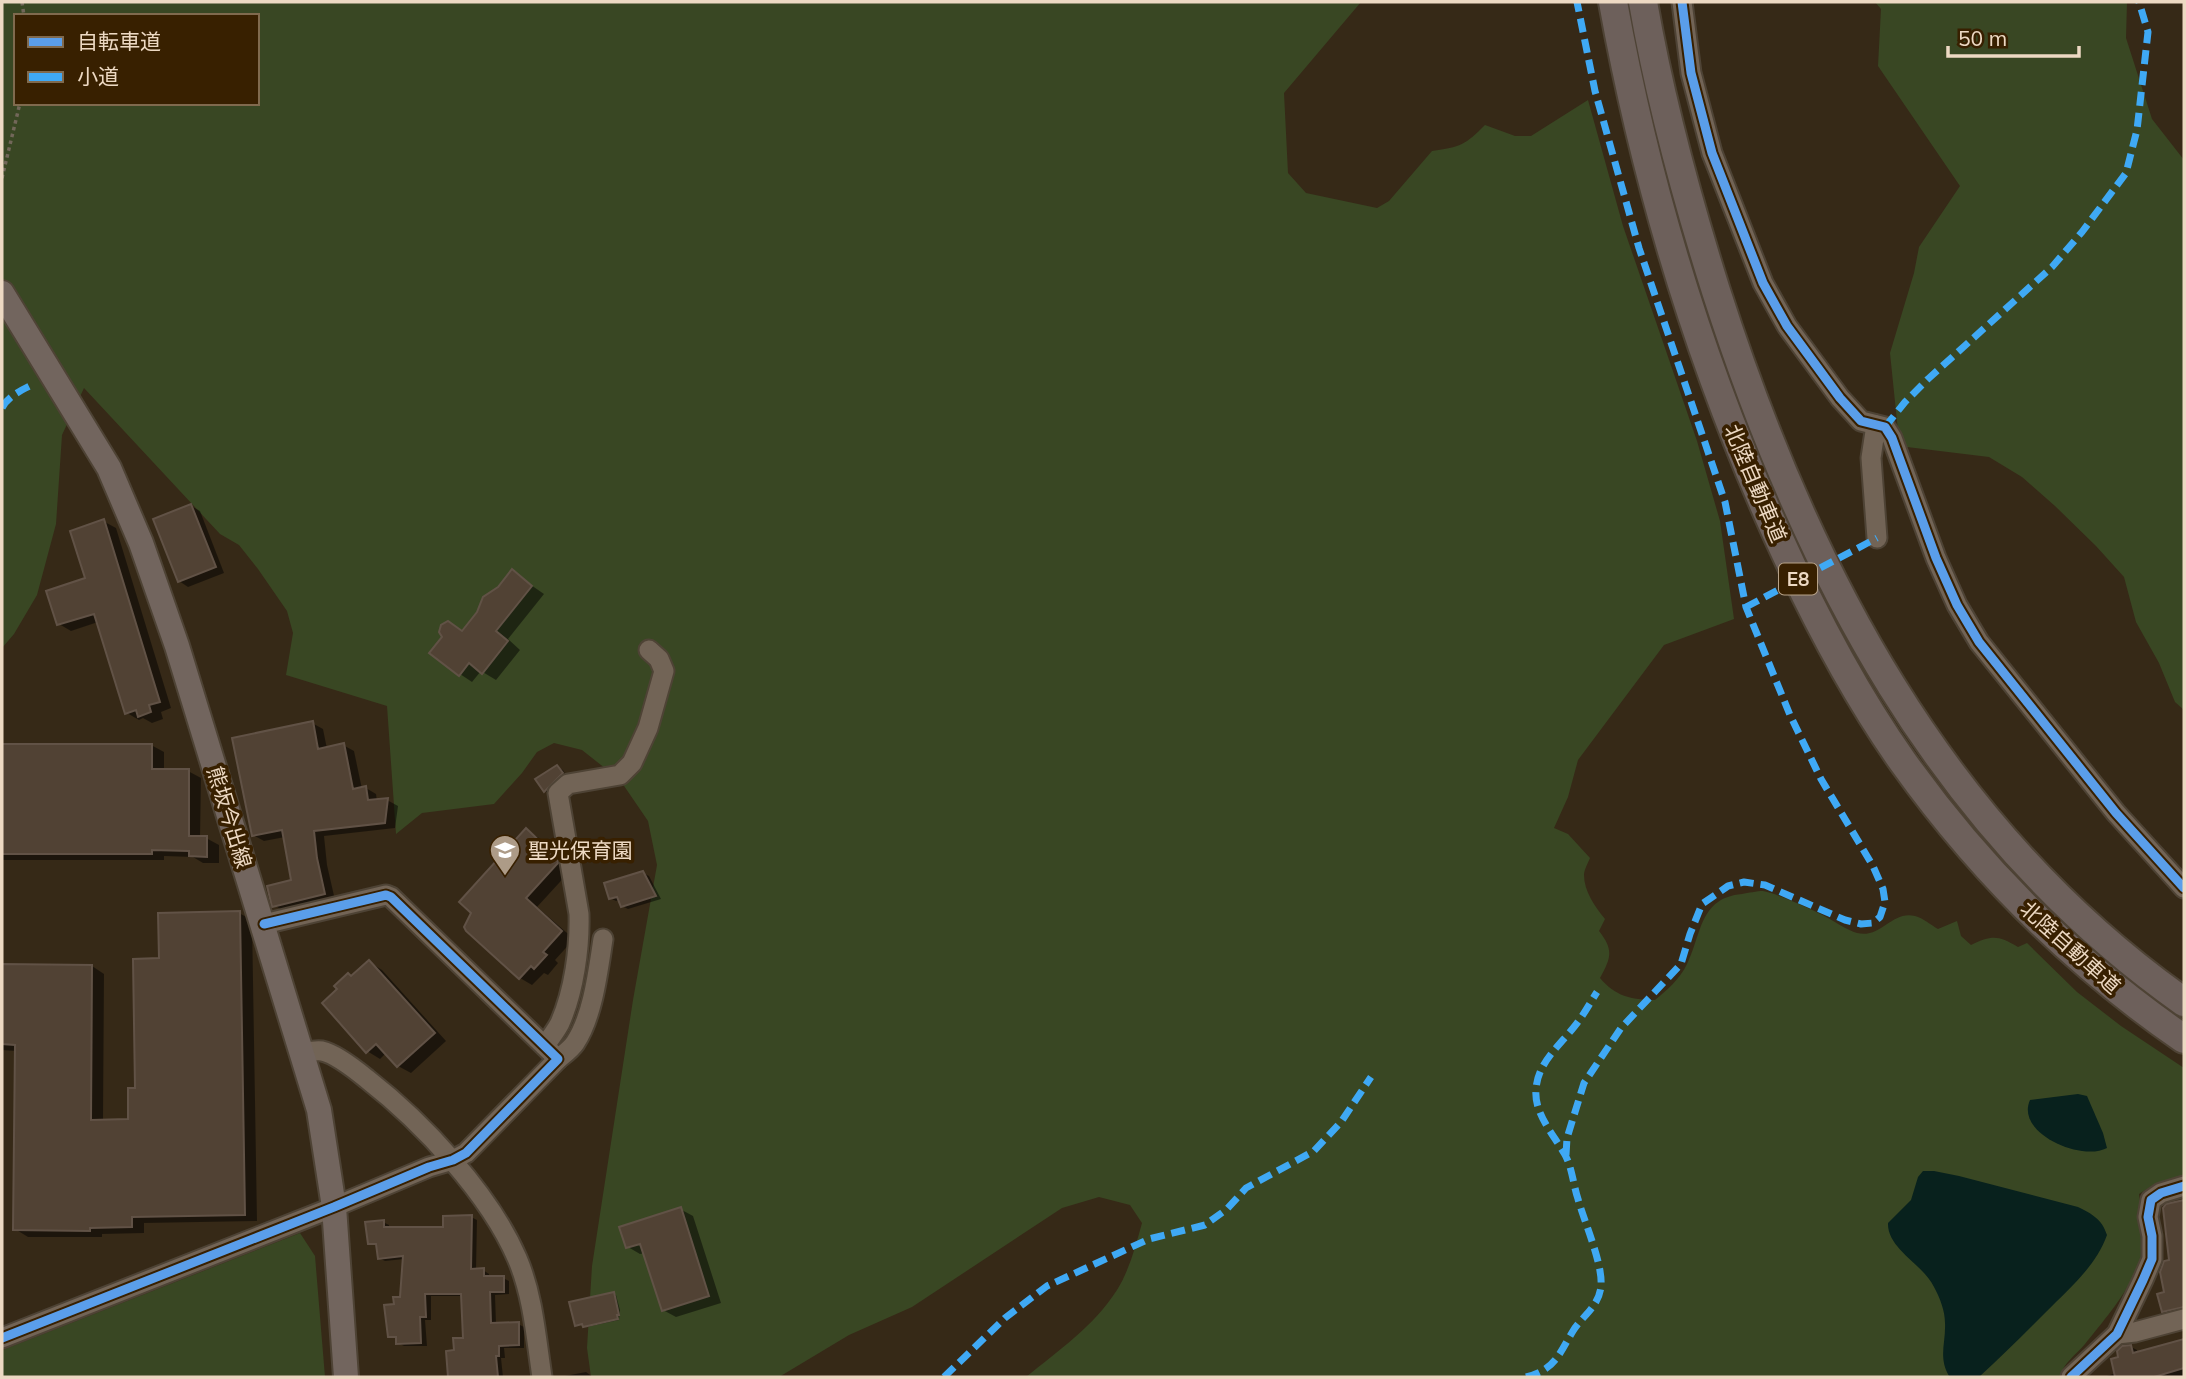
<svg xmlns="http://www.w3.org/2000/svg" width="2186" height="1379" font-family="Mulish,'Noto Sans JP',sans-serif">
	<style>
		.green { fill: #394723; fill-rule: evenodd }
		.water { fill: #08211d }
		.shadow { fill: #0007 }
		.building { fill: #514234; stroke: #615246; stroke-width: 2 }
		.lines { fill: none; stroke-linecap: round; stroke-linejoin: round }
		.minor-casing { stroke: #4e4335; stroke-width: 23 }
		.major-casing { stroke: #4e4335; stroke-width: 28 }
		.highway-casing { stroke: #4e4335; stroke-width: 32 }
		.path { stroke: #726759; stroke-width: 3.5; stroke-dasharray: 3.5 3.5; stroke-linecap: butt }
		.minor { stroke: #726456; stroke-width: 19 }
		.major { stroke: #72655e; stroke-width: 24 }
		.highway { stroke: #6d605b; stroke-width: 28 }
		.quiet { stroke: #3fa9f5; stroke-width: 7; stroke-dasharray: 14 7; stroke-linecap: butt }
		.cycleway-casing { stroke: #382000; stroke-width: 13 }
		.cycleway { stroke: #5a9eea; stroke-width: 9 }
		.labels { text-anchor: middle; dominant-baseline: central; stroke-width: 7; stroke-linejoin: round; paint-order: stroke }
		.shield { fill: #382000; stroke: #b7a288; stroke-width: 2 }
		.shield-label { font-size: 19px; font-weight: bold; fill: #edd9c3 }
		.street-label { font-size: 21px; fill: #edd9c3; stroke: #382000 }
		.poi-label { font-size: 21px; fill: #edd9c3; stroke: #382000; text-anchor: start }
	</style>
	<rect width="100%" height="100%" fill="#362917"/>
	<!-- green -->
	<g class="green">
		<path d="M2,2H1361L1284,93L1288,173L1306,193L1377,208L1389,201L1432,151C1461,147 1465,145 1485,125L1515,136H1531L1588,100L1623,226L1697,441L1720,521L1734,619L1664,645L1578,760L1568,797L1554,828L1568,834L1590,858C1588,863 1584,870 1584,875C1584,891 1595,907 1605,919L1599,931C1614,950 1611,958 1600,978C1615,996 1631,1000 1655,1000C1667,990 1680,979 1687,964C1702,934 1699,898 1742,894C1748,893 1757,891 1763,891C1776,893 1816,911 1828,918C1837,923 1847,930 1857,933C1881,939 1892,910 1915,916C1923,918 1931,925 1938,929L1957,921L1961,936L1971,945C1992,935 1998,935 2018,947L2027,943L2077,992L2121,1026L2184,1068V1176L2155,1184L2139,1194C2141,1211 2145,1230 2143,1247C2140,1279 2105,1319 2085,1344C2076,1355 2063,1363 2060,1377H1026C1058,1351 1094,1326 1117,1290C1129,1271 1136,1245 1142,1223L1130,1205L1099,1197L1062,1208L912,1307L849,1335L779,1377H591L587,1348L592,1266L633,1000L657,865L648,821L620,780L582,750L554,743L537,752L522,773L494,804L422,813L396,834L387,706L286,675L293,633L287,611L258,569L239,545L220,534L84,388L62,435L56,524L37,595L14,634L2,648ZM16,16H257V103H16Z"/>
		<polygon points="1875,2 2127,2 2126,38 2152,119 2184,160 2184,710 2175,702 2159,663 2136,622 2124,577 2096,546 2055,506 2022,477 1989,457 1907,447 1898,431 1890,353 1914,273 1919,247 1960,186 1878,66 1881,9"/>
		<polygon points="300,1233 315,1256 325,1377 2,1377 2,1351 5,1349"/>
	</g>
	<!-- water -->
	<g class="water">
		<path d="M2078,1094L2087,1096L2103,1133L2107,1148C2081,1162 2015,1133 2030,1100Z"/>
		<path d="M1923,1171H1934L1959,1176L2078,1207C2092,1214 2102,1219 2107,1235C2096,1266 2069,1289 2046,1312C2024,1334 2002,1356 1979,1377L1949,1376C1938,1357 1946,1343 1945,1323C1945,1311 1940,1298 1934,1287C1923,1264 1887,1249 1888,1223L1911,1200L1918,1177Z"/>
	</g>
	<!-- shadow -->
	<g class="shadow">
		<polygon points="191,506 200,511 224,573 188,587 179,581"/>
		<polygon points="103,521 116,528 171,708 161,712 163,719 152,723 143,718 139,720 127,713 98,622 71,631 59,624 87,580"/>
		<polygon points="512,572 544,594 508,639 520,650 496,680 481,671 472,682 460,674 463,632"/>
		<polygon points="312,723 323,729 327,749 343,745 354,751 362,789 366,788 376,794 377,801 387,800 398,806 395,828 324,836 327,865 335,900 285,912 274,905 293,882 285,837 264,841 253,835"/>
		<polygon points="151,745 164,752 164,771 188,771 201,778 200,838 206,838 219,845 219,863 203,863 193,857 164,856 164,860 2,860 2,746"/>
		<polygon points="557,767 563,770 567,777 550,794 545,791"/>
		<polygon points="526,831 539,838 562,859 570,871 537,907 574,939 555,960 558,963 548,975 544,973 532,985 520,978"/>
		<polygon points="643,873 649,876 661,899 628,909 622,906 620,900 616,901 610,898"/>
		<polygon points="239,913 252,920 257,1221 144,1223 144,1233 102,1234 102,1237 28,1237 15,1229 16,1051 2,1050 2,965 92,966 104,974 103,1121 130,1120 160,960"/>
		<polygon points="369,962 382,970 446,1041 411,1073 398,1066 386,1053 380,1059 367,1051"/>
		<polygon points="2184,1202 2184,1312 2170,1315 2164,1311 2171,1261 2167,1206"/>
		<polygon points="680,1209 693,1216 721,1303 676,1317 663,1310 645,1253 640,1254 628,1247"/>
		<polygon points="471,1217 477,1220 476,1270 483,1270 489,1274 489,1278 503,1278 509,1281 509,1294 495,1295 496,1324 518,1324 524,1327 524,1348 504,1348 505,1358 501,1358 503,1377 469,1377 468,1369 456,1352 465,1339 463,1296 431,1296 431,1320 425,1320 427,1346 404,1346 398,1343 398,1339 390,1336 396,1306 401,1298 404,1259 385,1261 379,1258 378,1246 369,1243 383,1222 389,1225 389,1229 445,1228"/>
		<polygon points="614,1294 616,1295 620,1310 619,1320 587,1327 584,1325 576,1325"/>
		<polygon points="2184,1341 2184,1377 2104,1377 2116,1373 2121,1359 2131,1347 2137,1350 2137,1354"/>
		<polygon points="586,1372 593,1377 566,1377 565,1376"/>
	</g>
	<!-- building -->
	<g class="building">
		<polygon points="191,504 216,567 178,582 153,519"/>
		<polygon points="104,519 160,702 149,705 151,712 138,717 136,710 125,714 94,614 57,625 46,591 85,578 70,531"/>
		<polygon points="512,569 532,586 496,631 508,641 482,674 469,663 459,676 429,653 442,637 439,632 441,625 448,621 462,631 477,612 483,597 498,587"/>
		<polygon points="313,721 318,749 344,743 353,789 366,786 368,800 388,798 385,823 314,831 317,858 325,894 272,907 267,886 291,880 282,830 252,836 232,738"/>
		<polygon points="2,744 152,744 152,769 189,769 189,836 207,836 207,857 189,856 189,851 152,850 152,854 2,854"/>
		<polygon points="557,765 563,773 544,792 535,779"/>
		<polygon points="526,828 550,851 549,852 557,859 558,863 526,898 562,931 543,952 547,955 534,969 531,966 519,979 466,931 464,927 471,913 459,902"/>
		<polygon points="643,871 656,896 621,907 617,897 609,899 604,883"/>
		<polygon points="240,911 245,1215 132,1217 132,1227 90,1228 90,1231 13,1230 15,1045 2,1044 2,964 92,965 91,1120 128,1119 128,1088 135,1088 133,959 159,958 158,913"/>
		<polygon points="369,960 435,1033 397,1067 376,1044 366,1053 322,1003 337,989 334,986 348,973 351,976"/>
		<polygon points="2184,1200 2184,1307 2162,1312 2157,1294 2164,1292 2160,1272 2164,1261 2169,1260 2163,1208 2166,1204"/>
		<polygon points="681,1207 709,1296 662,1311 640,1244 626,1248 619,1227"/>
		<polygon points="472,1215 471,1269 484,1268 484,1276 504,1276 504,1292 490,1292 491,1323 519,1322 519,1345 499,1346 499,1356 496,1356 498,1377 448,1377 446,1351 454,1350 453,1338 463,1338 461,1294 425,1294 426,1317 420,1317 421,1343 396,1344 396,1337 388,1337 384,1305 394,1304 393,1297 400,1297 403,1256 378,1259 376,1244 368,1244 365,1222 384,1220 384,1227 443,1227 443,1216"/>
		<polygon points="614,1292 619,1315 617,1315 618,1319 583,1327 582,1324 575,1326 569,1302"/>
		<polygon points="2184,1339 2184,1368 2154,1377 2115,1377 2111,1359 2118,1357 2117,1351 2122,1346 2131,1345 2133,1353"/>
	</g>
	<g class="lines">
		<!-- minor casing -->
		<g class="minor-casing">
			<g id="minor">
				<polyline points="1682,2 1691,73 1712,153 1763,283 1787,326 1840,398 1861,421 1885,427 1892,438 1936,558 1957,605 1979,642 2116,813 2184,888"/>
				<polyline points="1876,425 1871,458 1877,538"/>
				<path d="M545,1046C550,1038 556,1031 560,1023C574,991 580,948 579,914L558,793L568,784L620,775L632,763L648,728L664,671L659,659L649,650"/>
				<path d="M300,1053C307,1052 315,1050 322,1051C336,1054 356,1070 367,1079C422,1122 489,1193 517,1258C533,1295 536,1337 542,1377"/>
				<path d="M558,1059C564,1054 571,1049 575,1043C593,1016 598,971 603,939"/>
				<polyline points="2117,1334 2135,1332 2184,1319"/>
				<polyline points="2,1338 334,1207 429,1167 453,1160 466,1153 558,1059 391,897 386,895 264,924"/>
				<polyline points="2071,1377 2117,1334 2143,1280 2152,1259 2152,1236 2148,1217 2151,1200 2161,1193 2184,1186"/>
			</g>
		</g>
		<!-- major casing -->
		<g class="major-casing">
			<polyline id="major" points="2,293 109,468 141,543 177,646 319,1110 334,1207 346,1377"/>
		</g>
		<!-- highway casing -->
		<g class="highway-casing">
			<g id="highway">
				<path d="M1613,2C1646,184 1700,363 1776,532C1812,612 1852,690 1903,762C1980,870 2075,964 2184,1039"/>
				<path d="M1643,2C1660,100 1686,196 1716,291C1805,569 1940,830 2184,1002"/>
			</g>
		</g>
		<!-- path -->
		<g class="path">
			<polyline points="22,2 24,16"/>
			<polyline points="2,178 20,103"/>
		</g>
		<!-- minor -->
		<use href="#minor" class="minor"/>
		<!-- major -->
		<use href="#major" class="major"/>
		<!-- highway -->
		<use href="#highway" class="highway"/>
		<!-- quiet -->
		<g class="quiet">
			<path d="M2,408C8,396 22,390 34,384"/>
			<polyline points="1885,427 1905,402 1928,379 2052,267 2082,232 2126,173 2137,130 2148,32 2139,2"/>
			<polyline points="1746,607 1877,538"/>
			<polyline points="1566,1155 1567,1138 1584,1083 1621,1028 1681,964 1690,934 1702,904 1728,886 1744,882 1765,885 1845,920 1861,924 1873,923 1880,917 1885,902 1883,889 1873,866 1821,779 1790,715 1746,607 1725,502 1639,248 1595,91 1577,2"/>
			<polyline points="944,1377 1005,1318 1047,1286 1149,1239 1205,1225 1227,1209 1246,1188 1314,1151 1341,1122 1371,1077"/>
			<path d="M1526,1377C1555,1370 1559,1354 1573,1331C1582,1316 1599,1307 1601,1286C1603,1264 1584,1221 1578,1199C1573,1184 1572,1166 1564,1153C1553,1134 1534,1113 1536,1090C1537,1064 1558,1047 1574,1027C1583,1016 1590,1003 1597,992"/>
		</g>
		<!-- cycleway casing -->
		<g class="cycleway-casing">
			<g id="cycleway">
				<polyline points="1682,2 1691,73 1712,153 1763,283 1787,326 1840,398 1861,421 1885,427 1892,438 1936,558 1957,605 1979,642 2116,813 2184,888"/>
				<polyline points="2,1338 334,1207 429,1167 453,1160 466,1153 558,1059 391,897 386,895 264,924"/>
				<polyline points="2071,1377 2117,1334 2143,1280 2152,1259 2152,1236 2148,1217 2151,1200 2161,1193 2184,1186"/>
			</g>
		</g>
		<!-- cycleway -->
		<use href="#cycleway" class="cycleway"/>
	</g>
	<!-- icons -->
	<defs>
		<g id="school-pin" transform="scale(1.575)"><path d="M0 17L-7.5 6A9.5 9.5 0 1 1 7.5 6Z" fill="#ad9b87" stroke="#382000"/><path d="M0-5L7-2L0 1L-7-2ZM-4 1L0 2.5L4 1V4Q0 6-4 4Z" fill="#fff"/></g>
	</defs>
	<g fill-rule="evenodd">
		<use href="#school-pin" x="505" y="850"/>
	</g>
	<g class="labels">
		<!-- shield labels -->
		<rect class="shield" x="1779" y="563.5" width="38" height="31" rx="5"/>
		<g class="shield-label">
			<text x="1798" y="579">E8</text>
		</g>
		<!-- street labels -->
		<g class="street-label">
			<text transform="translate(1756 483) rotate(67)">北陸自動車道</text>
			<text transform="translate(230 817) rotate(73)">熊坂今出線</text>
			<text transform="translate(2071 947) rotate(42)">北陸自動車道</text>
		</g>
		<!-- poi labels -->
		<g class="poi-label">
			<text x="528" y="850">聖光保育園</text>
		</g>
	</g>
	<!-- border -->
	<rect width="2186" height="1379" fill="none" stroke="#edd9c3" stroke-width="7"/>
	<!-- legend -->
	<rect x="14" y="14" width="245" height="91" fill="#382000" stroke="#806a4e" stroke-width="2"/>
	<rect x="28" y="37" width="35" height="10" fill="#5a9eea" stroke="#806a4e" stroke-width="2"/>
	<text x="77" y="49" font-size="21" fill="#edd9c3">自転車道</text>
	<rect x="28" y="72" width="35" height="10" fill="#3fa9f5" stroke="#806a4e" stroke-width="2"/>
	<text x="77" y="84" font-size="21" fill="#edd9c3">小道</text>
	<!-- scale -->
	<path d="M1948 46v10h131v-10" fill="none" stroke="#edd9c3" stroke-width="3.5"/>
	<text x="1958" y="46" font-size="21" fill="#edd9c3" stroke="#382000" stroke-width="5" paint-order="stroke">50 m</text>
</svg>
